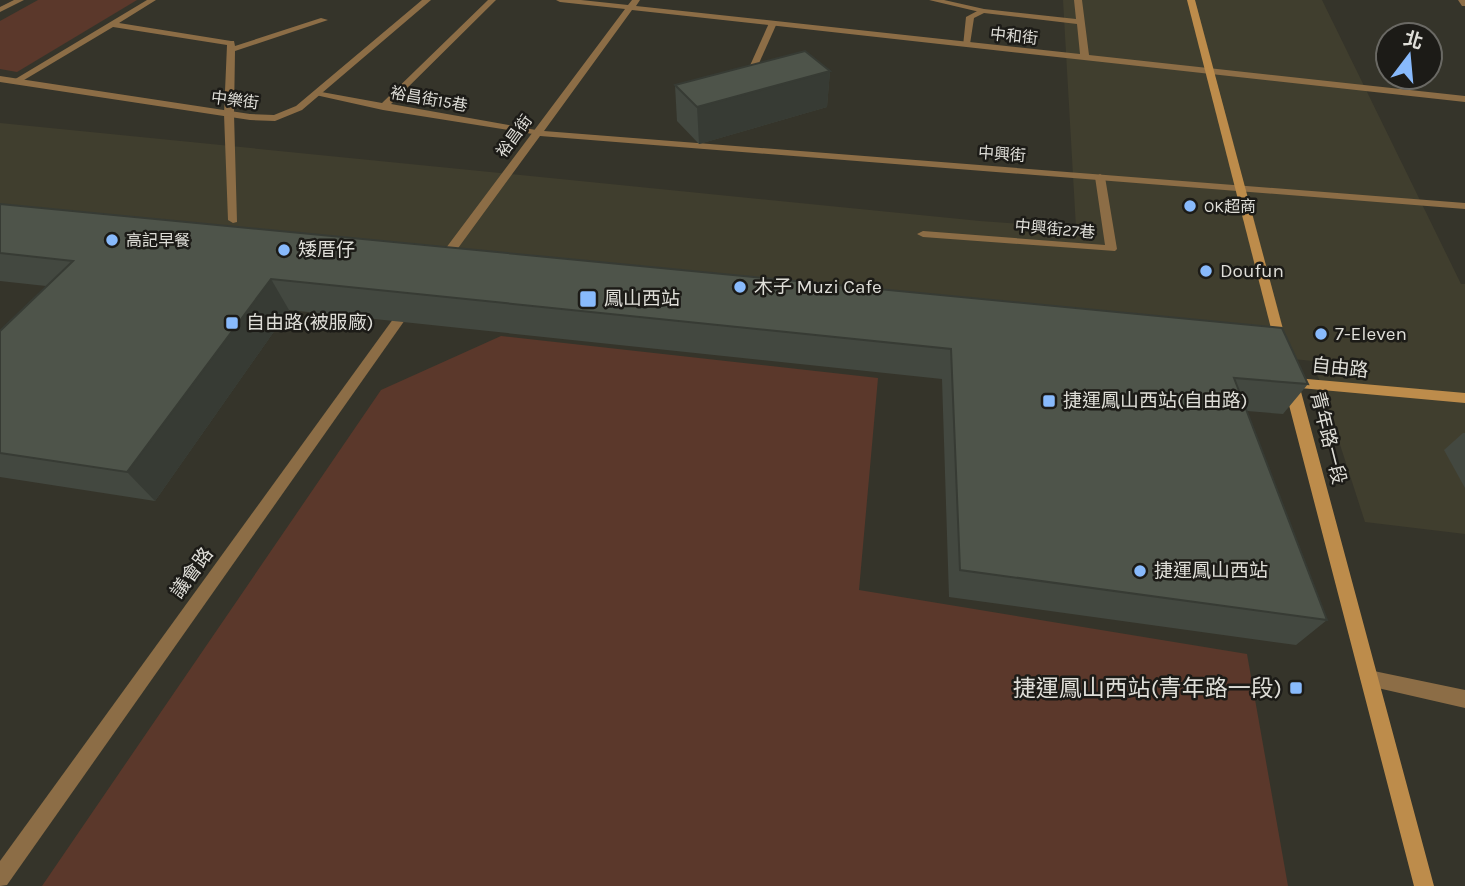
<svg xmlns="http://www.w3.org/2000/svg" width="1465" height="886" font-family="Karla,'Noto Sans TC',sans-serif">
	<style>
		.built { fill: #403e2e }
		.green { fill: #5b382b }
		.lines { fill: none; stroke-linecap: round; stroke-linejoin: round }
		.lane { fill: #8c6d46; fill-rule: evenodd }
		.street { fill: #8c6d46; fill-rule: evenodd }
		.secondary { fill: #bd8c4b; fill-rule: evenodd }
		.wall { fill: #434840 }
		.shaded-wall { fill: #373b34 }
		.building { fill: #4e544a; stroke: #373b34; stroke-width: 2 }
		.poi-dot { fill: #88bafc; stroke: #1c1b17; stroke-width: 2.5 }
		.labels { text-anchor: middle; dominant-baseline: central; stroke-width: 5; stroke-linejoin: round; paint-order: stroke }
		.far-street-label { font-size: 16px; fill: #dfded8; stroke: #1c1b17 }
		.far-poi-label { font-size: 16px; fill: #dfded8; stroke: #1c1b17; text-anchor: start }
		.poi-label { font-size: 19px; fill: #dfded8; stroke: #1c1b17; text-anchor: start }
		.street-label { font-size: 19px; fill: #dfded8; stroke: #1c1b17 }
		.near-poi-label { font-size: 23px; fill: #dfded8; stroke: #1c1b17; text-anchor: end }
	</style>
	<rect width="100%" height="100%" fill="#35342a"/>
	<!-- built -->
	<polygon class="built" points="1063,0 1322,0 1461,284 1465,284 1465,534 1365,522 1313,361 0,229 0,123 980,221 1076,228"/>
	<!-- green -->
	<g class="green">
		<polygon points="38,0 137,0 17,72 0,69 0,21"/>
		<polygon points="501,336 878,378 859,590 1247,654 1288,886 42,886 381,390"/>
	</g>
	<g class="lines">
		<!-- lane -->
		<g class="lane">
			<polygon points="147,0 156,0 119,23 231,41 234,41 235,46 321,18 328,20 235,51 234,114 237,222 233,223 228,220 224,114 227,45 113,27 19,83 12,81"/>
			<polygon points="488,0 496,0 391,104 536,130 541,133 539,135 383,110 311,94 316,91 382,103"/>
			<polygon points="981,9 988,11 974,18 970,44 963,46 966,17"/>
			<polygon points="773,21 777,23 752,79 745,81 744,79 769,23"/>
			<polygon points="1100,174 1105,177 1117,249 1115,251 923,237 917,234 923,231 1105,245 1095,177"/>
		</g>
		<!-- street -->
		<g class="street">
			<polygon points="14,0 24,0 0,12 0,7"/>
			<polygon points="422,0 431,0 302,110 275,121 250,120 0,82 0,76 250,114 274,115 296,106"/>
			<polygon points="556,0 581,0 628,5 632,0 640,0 636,6 1080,54 1077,24 984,13 929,0 944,0 984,9 1076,19 1074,0 1082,0 1089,55 1465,96 1465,102 632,10 544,131 1465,203 1465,209 540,136 445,266 437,266 437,260 625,9 560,2"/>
			<polygon points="1458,0 1465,0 1465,6 1462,6"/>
			<polygon points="408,303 414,307 412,310 7,885 0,886 0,861 404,304"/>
			<polygon points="1369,670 1465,690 1465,708 1369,686 1363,684 1360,678 1363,672"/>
		</g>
		<!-- secondary -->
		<g class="secondary">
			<polygon points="1187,0 1195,0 1287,344 1281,348 1275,344"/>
			<polygon points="1291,375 1296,378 1465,393 1465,403 1300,388 1434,886 1414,886 1283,382 1286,377"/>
		</g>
	</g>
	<!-- wall -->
	<g class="wall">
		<polygon points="830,71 827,107 699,144 677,121 675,85"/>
		<polygon points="0,204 1308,384 1283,414 1247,411 1327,620 1296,645 949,597 942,379 289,310 155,501 0,477 0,331 46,286 0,281"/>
		<polygon points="1463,433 1465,433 1465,488 1444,450"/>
	</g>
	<!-- shaded-wall -->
	<g class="shaded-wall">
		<polygon points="830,71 827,107 699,144 697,107"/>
		<polygon points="271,279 289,310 155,501 127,472"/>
	</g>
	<!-- building -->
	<g class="building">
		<polygon points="805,51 830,71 697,107 675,85"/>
		<polygon points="0,204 1282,328 1308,384 1234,378 1327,620 960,570 951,349 271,279 127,472 0,453 0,331 73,261 0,253"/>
	</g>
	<!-- markers -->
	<g class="poi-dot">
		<circle cx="1190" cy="206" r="7"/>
		<circle cx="112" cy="240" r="7"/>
		<circle cx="284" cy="250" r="7"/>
		<circle cx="1206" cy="271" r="7"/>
		<circle cx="740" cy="287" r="7"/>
		<rect x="579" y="290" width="18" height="18" rx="3.5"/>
		<rect x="225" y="316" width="14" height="14" rx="3.5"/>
		<circle cx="1321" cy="334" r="7"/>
		<rect x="1042" y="394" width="14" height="14" rx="3.5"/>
		<circle cx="1140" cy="571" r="7"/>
		<rect x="1289" y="681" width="14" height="14" rx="3.5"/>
	</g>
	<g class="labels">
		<!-- far-street labels -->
		<g class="far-street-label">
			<text transform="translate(1014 36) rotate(6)">中和街</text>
			<text transform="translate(429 99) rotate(10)">裕昌街15巷</text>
			<text transform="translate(235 100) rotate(7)">中樂街</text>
			<text transform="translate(514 136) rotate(-54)">裕昌街</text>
			<text transform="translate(1002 154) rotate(4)">中興街</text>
			<text transform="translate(1055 229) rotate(5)">中興街27巷</text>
		</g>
		<!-- far-poi labels -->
		<g class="far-poi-label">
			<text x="1204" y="206">OK超商</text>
			<text x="126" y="240">高記早餐</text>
		</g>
		<!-- poi labels -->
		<g class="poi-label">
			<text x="298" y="250">矮厝仔</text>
			<text x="1220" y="271">Doufun</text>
			<text x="754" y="287">木子 Muzi Cafe</text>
			<text x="604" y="299">鳳山西站</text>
			<text x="246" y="323">自由路(被服廠)</text>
			<text x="1335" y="334">7-Eleven</text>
			<text x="1063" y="401">捷運鳳山西站(自由路)</text>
			<text x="1154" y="571">捷運鳳山西站</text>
		</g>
		<!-- street labels -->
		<g class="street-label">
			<text transform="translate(1340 368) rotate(6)">自由路</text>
			<text transform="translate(1328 438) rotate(76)">青年路一段</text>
			<text transform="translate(192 573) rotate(-54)">議會路</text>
		</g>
		<!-- near-poi labels -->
		<g class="near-poi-label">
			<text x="1282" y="688">捷運鳳山西站(青年路一段)</text>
		</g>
	</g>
	<!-- north arrow -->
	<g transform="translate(1409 56) rotate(16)"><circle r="33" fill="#1c1b17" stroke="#6a6964" stroke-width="2"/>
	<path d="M0-5L12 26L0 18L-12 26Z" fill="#88bafc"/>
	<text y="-10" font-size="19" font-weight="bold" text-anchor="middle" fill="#dfded8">北</text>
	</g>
</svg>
